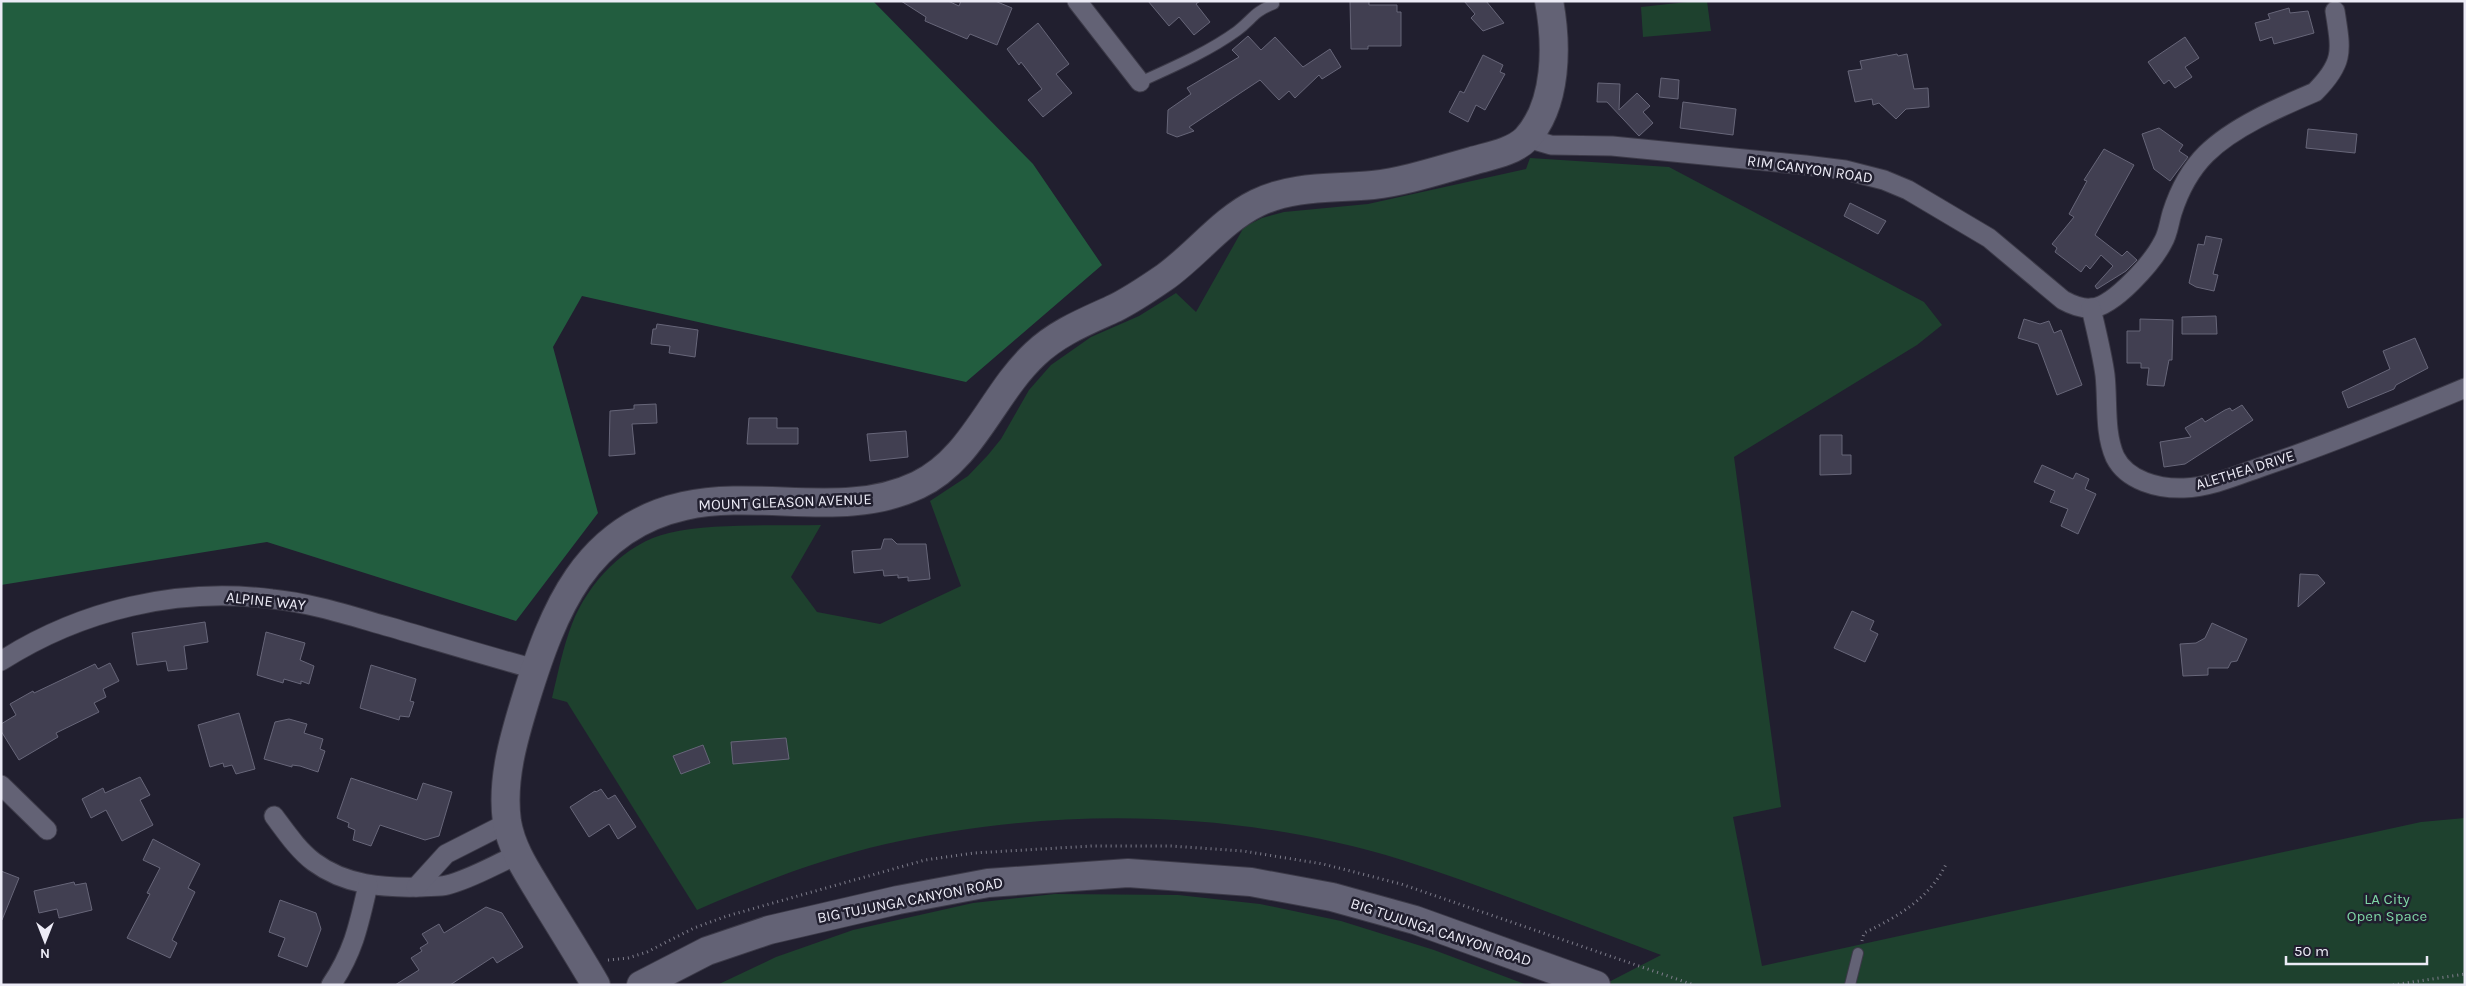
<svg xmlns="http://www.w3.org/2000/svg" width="2466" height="986" font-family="Karla,sans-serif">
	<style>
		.green { fill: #1e412e }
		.forest { fill: #225d3f }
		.building { fill: #413f51; stroke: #676679 }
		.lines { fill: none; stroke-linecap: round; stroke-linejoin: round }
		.lane-casing { stroke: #3c3a48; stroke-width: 12 }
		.street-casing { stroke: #3c3a48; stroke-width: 21 }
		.secondary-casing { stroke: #3c3a48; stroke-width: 30 }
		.path { stroke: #7e7d8b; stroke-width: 3; stroke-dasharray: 1 4; stroke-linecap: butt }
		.lane { stroke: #636275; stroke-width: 10 }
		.street { stroke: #636275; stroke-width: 19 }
		.secondary { stroke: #636275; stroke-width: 28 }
		.labels { text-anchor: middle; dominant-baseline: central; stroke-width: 5; stroke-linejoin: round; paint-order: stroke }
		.street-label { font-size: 15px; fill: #ecebf6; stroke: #211f2f }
		.park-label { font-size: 15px; fill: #7ed5a5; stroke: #211f2f }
	</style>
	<rect width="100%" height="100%" fill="#211f2f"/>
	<!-- green -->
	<g class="green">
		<polygon points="1696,1 1707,1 1711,31 1643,37 1641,7"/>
		<path d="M1530,158L1669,167L1924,302L1942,325L1917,345L1734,457L1781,807L1733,817L1762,966L2421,822L2465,818V985H1603L1661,955C1575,923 1489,888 1402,860C1236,809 1055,806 886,844C821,859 758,883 697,910L567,702L552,698C558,673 563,647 572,624C588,583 625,543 669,533C713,523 775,526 821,525L791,577L817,612L880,624L961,586L930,501L968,476L988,455L1001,439L1029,390L1051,365L1091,337L1139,316L1176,293L1196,312L1244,227L1262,218L1284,212L1368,204L1526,169Z"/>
		<polygon points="1055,894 1178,895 1260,904 1341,921 1434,950 1527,985 717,985 776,957 853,930 973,903"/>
	</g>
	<!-- forest -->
	<polygon class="forest" points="1,1 873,1 1033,164 1102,265 966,382 582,296 553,347 598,513 516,621 267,542 1,585"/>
	<!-- building -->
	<g class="building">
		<polygon points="901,1 948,1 959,6 961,1 995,1 1012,8 997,45 970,34 967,39 925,21 926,17"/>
		<polygon points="1148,1 1200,1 1196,4 1210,22 1194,35 1179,17 1169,26"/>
		<polygon points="1350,1 1369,1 1369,5 1397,5 1397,12 1401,12 1401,46 1368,46 1368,49 1351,49"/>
		<polygon points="1464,1 1486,1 1504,23 1483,31 1471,18 1475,14"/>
		<polygon points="2289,8 2290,13 2308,11 2314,33 2274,44 2272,37 2260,41 2255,23 2270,19 2268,14"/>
		<polygon points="1038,23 1069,64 1056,74 1072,93 1043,117 1028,100 1042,89 1021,62 1019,65 1007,49"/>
		<polygon points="1248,36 1261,50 1275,37 1303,67 1330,49 1341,67 1322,79 1319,75 1295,98 1289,91 1279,100 1260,80 1189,127 1194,131 1177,137 1167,133 1168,110 1191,94 1187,88 1239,57 1232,50"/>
		<polygon points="2185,37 2199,58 2185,67 2192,77 2175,88 2169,80 2164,84 2148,62"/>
		<polygon points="1897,54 1898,56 1907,54 1914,89 1928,88 1929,107 1906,109 1896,119 1879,103 1873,105 1872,99 1855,102 1848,71 1862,69 1860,61"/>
		<polygon points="1483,55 1503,65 1500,72 1505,74 1485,110 1476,105 1468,122 1449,112 1460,91 1464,93"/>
		<polygon points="1661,78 1679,80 1678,99 1659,97"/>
		<polygon points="1598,83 1620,84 1619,110 1637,93 1650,106 1643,112 1653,123 1639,136 1607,102 1597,102"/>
		<polygon points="1683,102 1736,109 1733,135 1680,128"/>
		<polygon points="2159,128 2183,145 2179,151 2188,157 2170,181 2154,169 2142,134"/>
		<polygon points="2308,129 2357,134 2355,153 2306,148"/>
		<polygon points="2104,149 2134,165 2095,235 2122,256 2127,251 2137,260 2126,271 2097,289 2095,286 2113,266 2101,255 2090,269 2086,265 2081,272 2055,252 2057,248 2052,244 2074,217 2069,214 2087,181 2084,180"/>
		<polygon points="1850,203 1886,221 1878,234 1844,216"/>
		<polygon points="2206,236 2222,239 2213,274 2218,275 2214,291 2196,287 2189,283 2198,244 2204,245"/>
		<polygon points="2216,316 2217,334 2182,334 2182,317"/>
		<polygon points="2024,319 2040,324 2049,321 2054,333 2061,330 2082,385 2057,395 2038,344 2018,338"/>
		<polygon points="2140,319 2173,320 2172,360 2169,360 2164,386 2147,385 2149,368 2141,368 2141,363 2127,363 2127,331 2140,331"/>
		<polygon points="657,324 698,330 695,357 669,353 670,346 651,344 653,329 656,329"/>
		<polygon points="2415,338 2428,368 2396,385 2394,389 2348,408 2342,392 2390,369 2383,351"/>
		<polygon points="656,404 657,423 632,424 635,454 609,456 610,411 634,409 634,405"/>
		<polygon points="2242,405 2253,420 2185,464 2164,467 2160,442 2191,437 2185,428 2202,418 2205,422 2225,410 2230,408 2232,411"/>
		<polygon points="749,418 777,418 777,428 798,428 798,444 747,444"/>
		<polygon points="906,431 908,457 870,461 867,434"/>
		<polygon points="1820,435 1842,435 1842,455 1851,455 1851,474 1820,475"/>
		<polygon points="2042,465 2073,479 2076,473 2089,479 2085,489 2096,494 2078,534 2061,526 2068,509 2050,502 2055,491 2034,482"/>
		<polygon points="884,539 892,539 897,544 926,544 930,579 908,581 908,577 898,578 898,575 884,576 883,570 854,573 852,551 881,549"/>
		<polygon points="2300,574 2318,575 2325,583 2298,607"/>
		<polygon points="1852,611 1874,621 1870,630 1878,634 1865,662 1834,648"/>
		<polygon points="205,622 208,642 184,646 187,669 168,671 166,661 137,665 132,633"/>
		<polygon points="2212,623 2247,639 2237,661 2231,662 2228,668 2208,668 2208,675 2183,676 2180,644 2196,643 2205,638"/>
		<polygon points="266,632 305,643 300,660 314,666 309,684 301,681 301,684 284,679 283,683 257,675"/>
		<polygon points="110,663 119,681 103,689 106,697 94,703 99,712 56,733 58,737 19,760 1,731 1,724 16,715 10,704 33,691 34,693 95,664 98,669"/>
		<polygon points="371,665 416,679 410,701 414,702 409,717 400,716 399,720 360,708"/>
		<polygon points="239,713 255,769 236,774 232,765 224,767 223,763 210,767 198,725"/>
		<polygon points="289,719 307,724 304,733 323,739 320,749 325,751 318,772 300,766 292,765 292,767 264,759 275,722"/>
		<polygon points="786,738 789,759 733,764 731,742"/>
		<polygon points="703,745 710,763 681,774 673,756"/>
		<polygon points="140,777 150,795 140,800 153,825 122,841 106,810 91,818 82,799 103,788 105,793"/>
		<polygon points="351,778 417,800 423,783 452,792 439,836 425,840 380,825 371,846 353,840 355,830 348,827 349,823 337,818"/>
		<polygon points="601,789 608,799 615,795 636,827 618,839 609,824 589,837 570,807 595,791 596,792"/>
		<polygon points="153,839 200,864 188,888 195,892 172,940 177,943 170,958 127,938 150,894 147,893 160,868 143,860"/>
		<polygon points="1,871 19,878 2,920 1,919"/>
		<polygon points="74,882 75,885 86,883 92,910 59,918 57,909 39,913 34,891"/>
		<polygon points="280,900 316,913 321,929 307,967 278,956 285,938 269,932"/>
		<polygon points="486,907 502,913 523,947 497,963 493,957 450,985 395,985 419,970 411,958 422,951 420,948 428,943 422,934 439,924 444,933"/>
	</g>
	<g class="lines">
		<!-- lane casing -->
		<g class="lane-casing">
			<g id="lane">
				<path d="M1140,82C1173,67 1208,52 1237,31C1253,19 1253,12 1274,4"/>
				<polyline points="1850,985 1858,953"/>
			</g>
		</g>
		<!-- street casing -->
		<g class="street-casing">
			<g id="street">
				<polyline points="1077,1 1140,82"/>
				<path d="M1527,138L1551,145L1612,146L1805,165L1845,170L1884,180L1908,190L1989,238L2063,300C2072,305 2081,309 2092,308C2114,306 2153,262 2163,242C2168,234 2169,223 2172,213C2179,191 2189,171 2206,154C2233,127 2280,107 2315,92C2345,62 2341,50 2335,11"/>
				<path d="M2091,308C2096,330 2102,353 2105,375C2108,402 2104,432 2115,457C2127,481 2159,489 2184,488C2211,487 2238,475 2264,466C2332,443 2398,416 2465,388"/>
				<path d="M1,661C81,610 177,587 272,599C312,603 351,616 390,627C438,641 487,656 535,669"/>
				<polyline points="1,785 47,830"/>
				<path d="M274,816C286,832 298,850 314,862C345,885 383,888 420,887C429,886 439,887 447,885C471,879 494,865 517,855"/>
				<polyline points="416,887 446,854 507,823"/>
				<path d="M331,985C354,951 359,924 368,885"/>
			</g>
		</g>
		<!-- secondary casing -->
		<g class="secondary-casing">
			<g id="secondary">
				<path d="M596,985C579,956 561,927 543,898C529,874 512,851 507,822C501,780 514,737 526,698C553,611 585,528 684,506C761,489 845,520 918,485C973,459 992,394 1035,354C1058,332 1087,321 1115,308C1133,299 1149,288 1165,277C1197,254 1222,220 1257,203C1294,185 1334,189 1373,185C1407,181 1439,170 1472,161C1489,156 1513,152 1526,139C1558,104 1557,44 1549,1"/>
				<polyline points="641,985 707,951 769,930 898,900 988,883 1128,873 1251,882 1332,897 1415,920 1596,985"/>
			</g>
		</g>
		<!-- path -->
		<g class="path">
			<path d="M1862,941L1864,933C1897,917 1931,898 1947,862"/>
			<polyline points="608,960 628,958 647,952 694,928 727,916 925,860 974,853 1092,846 1171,846 1243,851 1323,864 1401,884 1694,985"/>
			<polyline points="2393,985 2465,974"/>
		</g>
		<!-- lane -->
		<use href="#lane" class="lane"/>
		<!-- street -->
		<use href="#street" class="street"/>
		<!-- secondary -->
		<use href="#secondary" class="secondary"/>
	</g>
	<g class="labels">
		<!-- street labels -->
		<g class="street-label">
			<text transform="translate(1810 169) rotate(8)">RIM CANYON ROAD</text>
			<text transform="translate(2245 470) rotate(-17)">ALETHEA DRIVE</text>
			<text transform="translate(785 502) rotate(-2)">MOUNT GLEASON AVENUE</text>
			<text transform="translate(266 601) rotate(6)">ALPINE WAY</text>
			<text transform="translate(910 900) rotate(-11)">BIG TUJUNGA CANYON ROAD</text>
			<text transform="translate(1441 932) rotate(18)">BIG TUJUNGA CANYON ROAD</text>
		</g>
		<!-- park labels -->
		<g class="park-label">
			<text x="2387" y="899">LA City<tspan x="2387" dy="17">Open Space</tspan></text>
		</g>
	</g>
	<!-- border -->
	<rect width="2466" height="986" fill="none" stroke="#ecebf6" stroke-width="5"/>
	<!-- north arrow -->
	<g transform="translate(45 941) rotate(180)" stroke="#211f2f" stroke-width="4" paint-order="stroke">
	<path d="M0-4L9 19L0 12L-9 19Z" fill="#ecebf6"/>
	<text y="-8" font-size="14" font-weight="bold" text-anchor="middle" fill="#ecebf6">N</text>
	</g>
	<!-- scale -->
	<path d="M2286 956v8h141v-8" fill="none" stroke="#ecebf6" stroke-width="2.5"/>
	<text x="2294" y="956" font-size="15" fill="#ecebf6" stroke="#211f2f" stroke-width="4" paint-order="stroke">50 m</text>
</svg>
